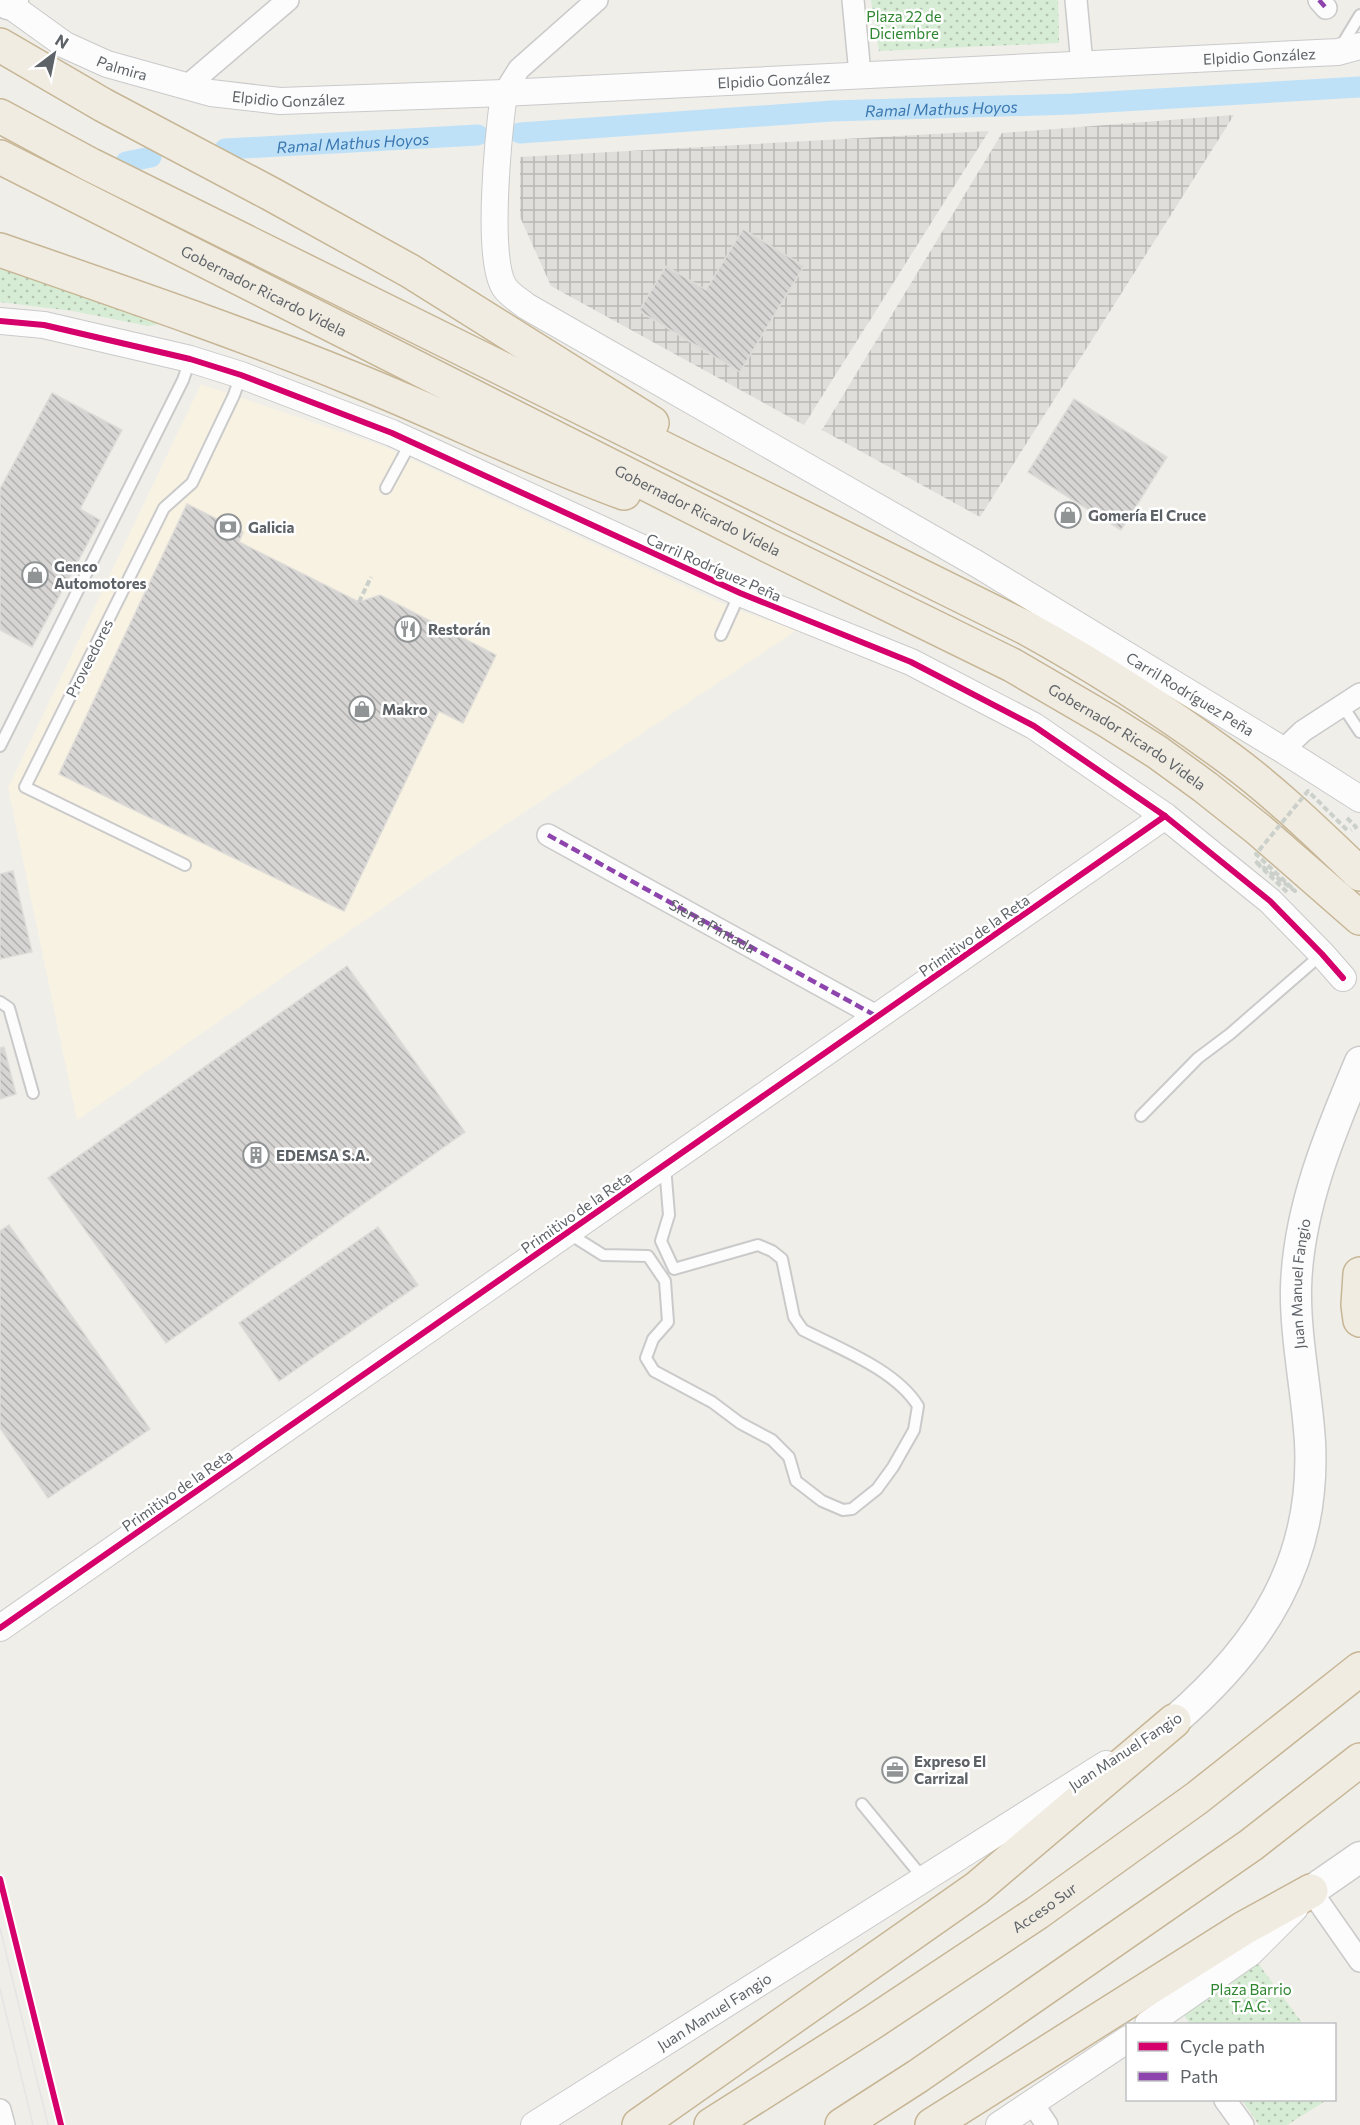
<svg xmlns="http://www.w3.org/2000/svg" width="1360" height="2125" font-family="Commissioner,sans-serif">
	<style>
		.commercial { fill: #f8f2e3 }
		.industrial { fill: url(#industrial-grid) }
		.green { fill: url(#green-dots) }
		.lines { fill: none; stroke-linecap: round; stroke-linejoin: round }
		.canal { stroke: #bee1f8; stroke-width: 21 }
		.building { fill: url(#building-back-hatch); stroke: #dedcd8; stroke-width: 1.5 }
		.service-casing { stroke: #cacaca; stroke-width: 14 }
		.minor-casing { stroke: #cacaca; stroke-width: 24 }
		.tertiary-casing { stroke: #cacaca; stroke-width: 28 }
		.secondary-casing { stroke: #cbcbcb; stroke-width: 33 }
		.motorway-casing { stroke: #c7b695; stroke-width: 36 }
		.path { stroke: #cbd0cb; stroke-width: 4; stroke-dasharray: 6 3; stroke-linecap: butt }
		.service { stroke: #fdfcfc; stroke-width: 10 }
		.minor { stroke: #fdfcfc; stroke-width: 21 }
		.tertiary { stroke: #fdfcfc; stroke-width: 26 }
		.secondary { stroke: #fdfcfc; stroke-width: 30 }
		.motorway { stroke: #f1ece2; stroke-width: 33 }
		.tram { stroke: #e4e5e4; stroke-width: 1.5 }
		.path-bridge { stroke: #cbd0cb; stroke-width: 4; stroke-dasharray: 6 3; stroke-linecap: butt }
		.quiet { stroke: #8e44ad; stroke-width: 4.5; stroke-dasharray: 9 4.5; stroke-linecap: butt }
		.cycleway-casing { stroke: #fff; stroke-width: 10 }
		.cycleway { stroke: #d6006c; stroke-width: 6 }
		.labels { text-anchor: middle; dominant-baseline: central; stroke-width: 5; stroke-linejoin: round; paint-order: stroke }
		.park-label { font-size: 15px; fill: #2f8630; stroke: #fff }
		.street-label { font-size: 15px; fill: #5e6368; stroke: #fff }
		.poi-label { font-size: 15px; font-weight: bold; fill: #5e6368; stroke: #fff; text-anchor: start }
		.water-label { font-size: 16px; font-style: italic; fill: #3b78b0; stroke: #fff }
	</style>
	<defs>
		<pattern id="industrial-grid" width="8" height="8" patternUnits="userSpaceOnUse" patternTransform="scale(1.5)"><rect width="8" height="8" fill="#e0deda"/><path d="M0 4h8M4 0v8" fill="none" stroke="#b9b8b5"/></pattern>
		<pattern id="green-dots" width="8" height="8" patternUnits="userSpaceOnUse" patternTransform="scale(1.5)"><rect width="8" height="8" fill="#d7ecd4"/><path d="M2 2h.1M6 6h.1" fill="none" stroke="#b2c3b0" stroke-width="1.8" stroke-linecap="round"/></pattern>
		<pattern id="building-back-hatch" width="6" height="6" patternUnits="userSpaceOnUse" patternTransform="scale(1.5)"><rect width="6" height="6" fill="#d6d5d3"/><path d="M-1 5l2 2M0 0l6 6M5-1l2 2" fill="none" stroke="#b1b0af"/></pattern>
	</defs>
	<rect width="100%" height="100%" fill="#efeee9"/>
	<!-- commercial -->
	<polygon class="commercial" points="201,384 385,447 732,608 797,630 417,884 77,1120 8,788"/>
	<!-- industrial -->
	<g class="industrial">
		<polygon points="1234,115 980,517 822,430 1002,133"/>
		<polygon points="989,131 804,425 551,286 520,217 520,157"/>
	</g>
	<!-- green -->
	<g class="green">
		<polygon points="871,0 1058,0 1059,43 879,51"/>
		<polygon points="0,262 172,322 148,326 73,311 0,302"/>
		<polygon points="1257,1962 1303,2024 1190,2024 1182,2012"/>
		<polygon points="1242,2100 1327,2100 1287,2125 1259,2125"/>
	</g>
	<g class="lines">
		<!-- canal -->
		<g class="canal">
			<path id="s1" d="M520,133L832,111L1072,104L1360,87"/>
			<path id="s2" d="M225,149L478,135"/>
			<polyline points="126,162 151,157"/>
		</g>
	</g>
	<!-- building -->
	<g class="building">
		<polygon points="743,229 804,266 740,372 639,311 666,266 706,290"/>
		<polygon points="52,393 122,430 80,509 100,520 32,647 0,630 0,489"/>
		<polygon points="1074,399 1167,457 1121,530 1028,472"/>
		<polygon points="187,504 243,532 239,542 359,602 380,595 496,655 463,723 439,711 344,911 59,774"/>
		<polygon points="13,871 32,952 0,959 0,874"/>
		<polygon points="347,966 465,1132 166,1343 48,1178"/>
		<polygon points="4,1047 16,1094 0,1099 0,1048"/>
		<polygon points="9,1225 150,1429 48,1498 0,1428 0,1231"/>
		<polygon points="378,1227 418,1285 279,1381 239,1323"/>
	</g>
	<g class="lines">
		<!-- service casing -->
		<g class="service-casing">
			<g id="service">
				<polyline points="1340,48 1360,15"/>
				<polyline points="386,488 411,442"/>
				<polyline points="721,635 740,593"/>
				<polyline points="1342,705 1360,732"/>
				<polyline points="0,746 183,380 190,360"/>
				<polyline points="185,865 25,787 164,508 192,483 234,395 241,375"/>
				<polyline points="0,1002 9,1008 33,1093"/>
				<polyline points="1141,1116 1198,1058 1230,1034 1322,954"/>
				<path d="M568,1233L603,1255L648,1256L665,1281L668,1322L653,1339L646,1358L654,1371L712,1402L740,1423L772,1440L789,1457L796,1481L822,1501L843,1510L852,1509L877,1489L893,1467L914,1430L918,1406C896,1370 840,1349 803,1330L794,1317L782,1259L772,1251L758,1245L674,1269L661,1241L669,1215L665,1166"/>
				<polyline points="862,1804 923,1878"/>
			</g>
		</g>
		<!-- minor casing -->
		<g class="minor-casing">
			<g id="minor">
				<polyline points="853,0 860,74"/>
				<polyline points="1076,0 1082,64"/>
				<polyline points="1319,0 1326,8"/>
				<polyline points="186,87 288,0"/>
				<polyline points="504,93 519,69 597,0"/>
				<polyline points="1283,750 1303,731 1360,694"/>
				<path id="s3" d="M548,835L878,1017"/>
				<polyline points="1311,1891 1360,1961"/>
				<polyline points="1225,2100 1243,2125"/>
				<polyline points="1033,2104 1047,2125"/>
				<polyline points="0,2110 4,2125"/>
			</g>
		</g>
		<!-- tertiary casing -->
		<g class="tertiary-casing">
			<g id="tertiary">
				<path id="s4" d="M8,4L65,45L107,64L211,93L280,101L504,93L1338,52L1360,46"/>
				<path id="s5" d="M504,93C499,130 485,261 505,288C510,295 520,301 526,306L977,564L1283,750L1360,799"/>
				<polyline points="0,321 44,325 190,359 241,375 392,433 740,593 911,662 1034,726 1165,816 1270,901 1322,954 1343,978"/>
				<polyline points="0,1628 1165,816"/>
				<polyline points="1148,2024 1250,1953 1295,1908"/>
				<path id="s6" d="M534,2125L1106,1764"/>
				<polyline points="999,2125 1128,2039"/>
			</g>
		</g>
		<!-- secondary casing -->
		<g class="secondary-casing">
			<g id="secondary">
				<polyline points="2,0 8,4 13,0"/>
				<path id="s7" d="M1174,1721C1262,1645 1316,1561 1310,1442C1307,1392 1295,1337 1296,1288C1298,1209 1330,1133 1360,1062"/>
				<polyline points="1311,1891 1360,1857"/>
			</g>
		</g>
		<!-- motorway casing -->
		<g class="motorway-casing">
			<g id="motorway">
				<polyline points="0,45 103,105 271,194 410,271 652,423"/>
				<path d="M0,116L91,165L1026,628C1097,667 1165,711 1230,759C1276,793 1318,834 1360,874"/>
				<path id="s8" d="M0,157L769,546L1012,665L1108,721L1157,752L1205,787L1258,829L1360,918"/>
				<path d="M0,250C118,291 236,331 351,378C443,415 531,459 624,493"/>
				<polyline points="1360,1274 1358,1305 1360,1320"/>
				<polyline points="639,2125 977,1888 1174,1721"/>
				<path id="s9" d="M711,2125L873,2022L1037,1913L1197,1798L1360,1669"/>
				<polyline points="842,2125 918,2076 1251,1845 1360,1760"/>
				<polyline points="932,2125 1244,1928 1311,1891"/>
			</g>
		</g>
		<!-- path -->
		<g class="path">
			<polyline points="359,602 371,577"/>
			<polyline points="1347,818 1356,827 1351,830"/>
		</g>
		<!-- service -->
		<use href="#service" class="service"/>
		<!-- minor -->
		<use href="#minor" class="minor"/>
		<!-- tertiary -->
		<use href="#tertiary" class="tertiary"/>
		<!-- secondary -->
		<use href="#secondary" class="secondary"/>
		<!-- motorway -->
		<use href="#motorway" class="motorway"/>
		<!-- tram -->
		<g class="tram">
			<polyline points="0,1928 48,2125"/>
			<polyline points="0,1989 33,2125"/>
		</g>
		<!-- path-bridge -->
		<polyline class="path-bridge" points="1287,892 1255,861 1295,891 1256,854 1308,791 1349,832"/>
		<!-- quiet -->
		<g class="quiet">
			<polyline points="1319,0 1326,8"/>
			<polyline points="548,835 878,1017"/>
		</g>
		<!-- cycleway casing -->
		<g class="cycleway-casing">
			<g id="cycleway">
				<polyline points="0,321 44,325 190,359 241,375 392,433 740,593 911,662 1034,726 1165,816 1270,901 1322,954 1343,978"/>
				<polyline points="0,1628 1165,816"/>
				<polyline points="0,1879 61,2125"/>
			</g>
		</g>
		<!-- cycleway -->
		<use href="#cycleway" class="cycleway"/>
	</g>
	<!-- icons -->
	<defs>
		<g id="shop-ring" transform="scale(1.35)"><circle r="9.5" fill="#fff" stroke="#919495" stroke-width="1.5"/><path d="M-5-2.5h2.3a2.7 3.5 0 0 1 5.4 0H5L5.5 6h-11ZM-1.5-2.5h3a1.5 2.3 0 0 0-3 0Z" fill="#919495"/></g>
		<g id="bank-ring" transform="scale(1.35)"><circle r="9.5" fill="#fff" stroke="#919495" stroke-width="1.5"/><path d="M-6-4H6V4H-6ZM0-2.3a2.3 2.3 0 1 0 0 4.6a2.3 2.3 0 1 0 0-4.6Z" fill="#919495"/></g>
		<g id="restaurant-ring" transform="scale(1.35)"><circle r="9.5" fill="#fff" stroke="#919495" stroke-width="1.5"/><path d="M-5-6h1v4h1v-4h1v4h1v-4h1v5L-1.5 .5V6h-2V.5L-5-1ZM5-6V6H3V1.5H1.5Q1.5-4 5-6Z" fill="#919495"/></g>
		<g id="building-ring" transform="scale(1.35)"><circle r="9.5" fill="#fff" stroke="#919495" stroke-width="1.5"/><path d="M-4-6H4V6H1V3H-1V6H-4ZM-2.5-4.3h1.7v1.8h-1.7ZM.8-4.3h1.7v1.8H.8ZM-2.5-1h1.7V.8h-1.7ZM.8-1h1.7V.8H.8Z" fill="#919495"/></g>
		<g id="office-ring" transform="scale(1.35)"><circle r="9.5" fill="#fff" stroke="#919495" stroke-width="1.5"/><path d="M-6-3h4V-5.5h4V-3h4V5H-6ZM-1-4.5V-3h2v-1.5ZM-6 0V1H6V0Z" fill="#919495"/></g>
	</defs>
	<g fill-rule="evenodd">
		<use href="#shop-ring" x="1068" y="515"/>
		<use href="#bank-ring" x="228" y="527"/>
		<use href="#shop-ring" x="35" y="575"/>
		<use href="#restaurant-ring" x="408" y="629"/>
		<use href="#shop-ring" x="362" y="709"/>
		<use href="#building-ring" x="256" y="1155"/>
		<use href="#office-ring" x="895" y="1770"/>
	</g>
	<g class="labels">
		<!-- park labels -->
		<g class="park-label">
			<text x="904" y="16">Plaza 22 de<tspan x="904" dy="17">Diciembre</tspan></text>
			<text x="1251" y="1989">Plaza Barrio<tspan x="1251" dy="17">T.A.C.</tspan></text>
		</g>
		<!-- street labels -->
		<g class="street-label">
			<text stroke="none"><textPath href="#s4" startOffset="1274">Elpidio González</textPath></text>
			<text stroke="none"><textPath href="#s4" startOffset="132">Palmira</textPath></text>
			<text stroke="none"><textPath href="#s4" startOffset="788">Elpidio González</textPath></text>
			<text stroke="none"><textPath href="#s4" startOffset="302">Elpidio González</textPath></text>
			<text stroke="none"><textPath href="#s8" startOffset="296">Gobernador Ricardo Videla</textPath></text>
			<text stroke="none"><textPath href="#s8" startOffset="782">Gobernador Ricardo Videla</textPath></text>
			<text transform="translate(714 567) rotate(24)">Carril Rodríguez Peña</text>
			<text transform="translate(89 658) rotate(-63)">Proveedores</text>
			<text stroke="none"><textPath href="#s5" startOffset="994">Carril Rodríguez Peña</textPath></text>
			<text stroke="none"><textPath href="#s8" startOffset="1268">Gobernador Ricardo Videla</textPath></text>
			<text stroke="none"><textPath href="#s3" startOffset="188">Sierra Pintada</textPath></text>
			<text transform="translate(974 935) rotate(-35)">Primitivo de la Reta</text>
			<text transform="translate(576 1212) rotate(-35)">Primitivo de la Reta</text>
			<text stroke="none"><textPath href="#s7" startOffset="482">Juan Manuel Fangio</textPath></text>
			<text transform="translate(177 1490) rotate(-35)">Primitivo de la Reta</text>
			<text transform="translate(1125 1751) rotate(-33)">Juan Manuel Fangio</text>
			<text stroke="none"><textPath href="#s9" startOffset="398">Acceso Sur</textPath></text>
			<text stroke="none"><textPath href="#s6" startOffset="213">Juan Manuel Fangio</textPath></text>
		</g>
		<!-- poi labels -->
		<g class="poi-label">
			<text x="1088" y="515">Gomería El Cruce</text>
			<text x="248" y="527">Galicia</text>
			<text x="54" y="566">Genco<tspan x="54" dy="17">Automotores</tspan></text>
			<text x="428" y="629">Restorán</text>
			<text x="382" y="709">Makro</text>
			<text x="276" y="1155">EDEMSA S.A.</text>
			<text x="914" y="1761">Expreso El<tspan x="914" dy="17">Carrizal</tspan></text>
		</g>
		<!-- water labels -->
		<g class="water-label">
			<text stroke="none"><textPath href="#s1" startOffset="422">Ramal Mathus Hoyos</textPath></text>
			<text stroke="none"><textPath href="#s2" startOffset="128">Ramal Mathus Hoyos</textPath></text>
		</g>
	</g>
	<!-- legend -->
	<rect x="1126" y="2023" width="210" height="78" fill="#ffffff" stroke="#bfc1c3" stroke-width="1.5"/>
	<rect x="1138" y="2042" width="30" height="9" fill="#d6006c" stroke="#bfc1c3" stroke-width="1.5"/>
	<text x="1180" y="2053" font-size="18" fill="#5e6368">Cycle path</text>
	<rect x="1138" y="2072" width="30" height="9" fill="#8e44ad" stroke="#bfc1c3" stroke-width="1.5"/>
	<text x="1180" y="2083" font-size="18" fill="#5e6368">Path</text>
	<!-- north arrow -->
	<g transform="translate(54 54) rotate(32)" stroke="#ffffff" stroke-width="4.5" paint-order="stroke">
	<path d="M0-4.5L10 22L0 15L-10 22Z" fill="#5e6368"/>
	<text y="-9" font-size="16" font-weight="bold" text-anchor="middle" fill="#5e6368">N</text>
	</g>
</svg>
